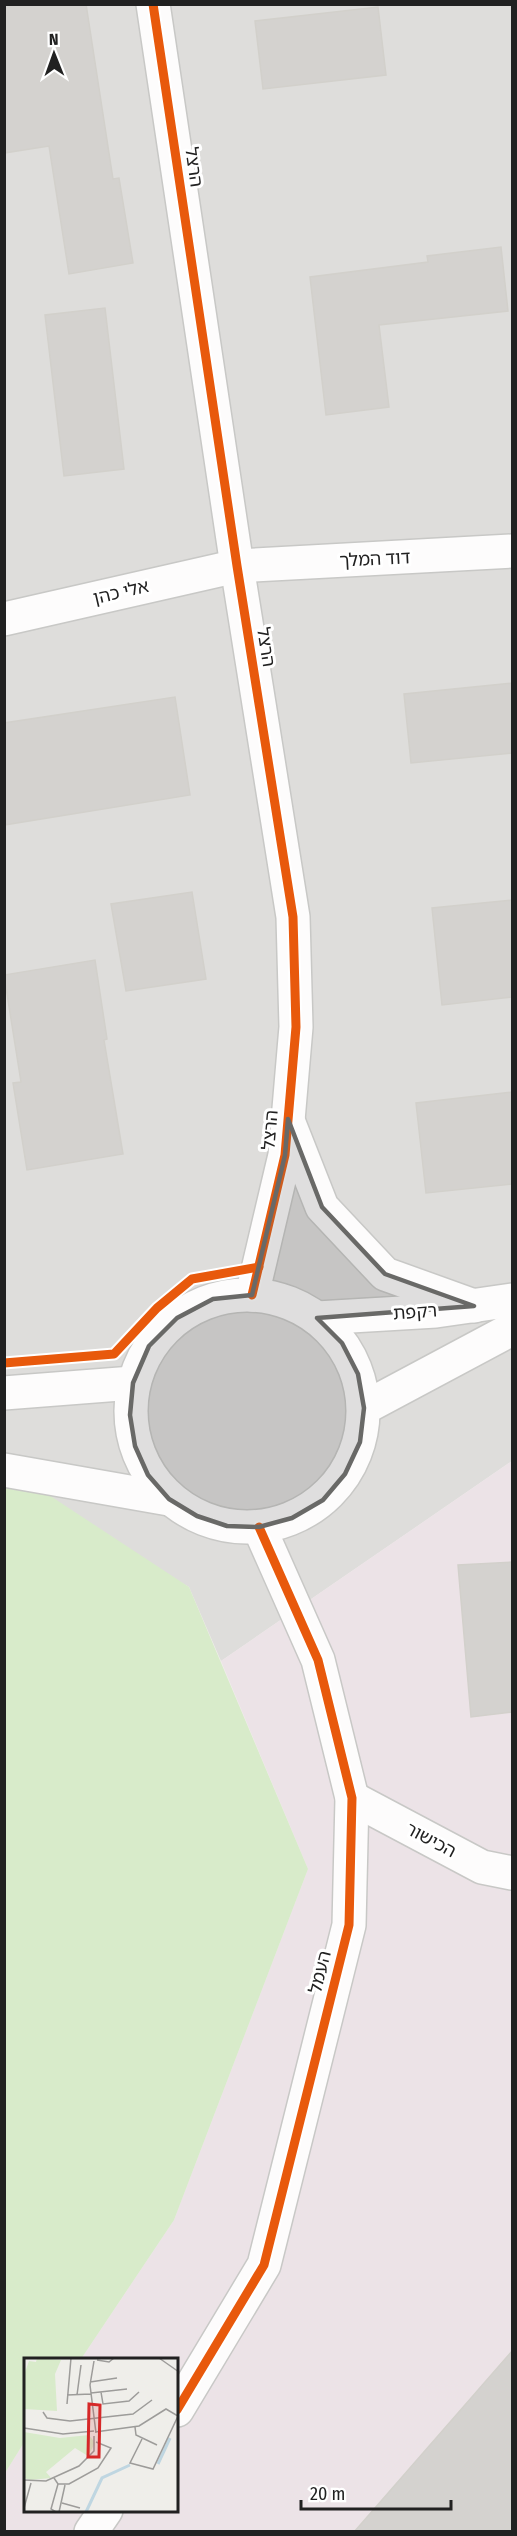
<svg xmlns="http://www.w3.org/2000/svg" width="517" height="2536" font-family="'Fira Sans Condensed','Noto Sans Hebrew',sans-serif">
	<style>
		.residential { fill: #dedddb }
		.industrial { fill: #ece3e7 }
		.grass { fill: #d8ebca }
		.building { fill: #d4d2cf; stroke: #d2d0cb; stroke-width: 1.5 }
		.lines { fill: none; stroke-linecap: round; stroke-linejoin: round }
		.minor-casing { stroke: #c8c8c6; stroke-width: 36 }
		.minor { stroke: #fdfcfc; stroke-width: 33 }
		.cycleway-casing { stroke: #fff; stroke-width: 13 }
		.cycleway { stroke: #e8590c; stroke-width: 9 }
		.marked { fill: #696967; fill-opacity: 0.2; stroke: #696967; stroke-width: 4.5; stroke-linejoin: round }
		.labels { text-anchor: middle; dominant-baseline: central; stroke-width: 6; stroke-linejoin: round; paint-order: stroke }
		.street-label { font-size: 18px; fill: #212121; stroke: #fff }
		.inset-river { fill: none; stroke: #bfd6e1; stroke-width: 3 }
		.inset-road { fill: none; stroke: #9d9c9a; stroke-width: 1.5 }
		.view { fill: #d62828; fill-opacity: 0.15; stroke: #d62828; stroke-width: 3 }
		.inset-edge { fill: none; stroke: #212121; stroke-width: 3 }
	</style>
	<rect width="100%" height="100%" fill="#efeeea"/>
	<!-- residential -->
	<polygon class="residential" points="5,5 512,5 512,1461 221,1661 189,1587 5,1481"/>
	<!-- industrial -->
	<polygon class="industrial" points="512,1461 512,2531 5,2532 5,2473 25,2441 26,2510 177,2510 177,2359 81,2359 174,2220 308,1869 221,1661"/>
	<!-- grass -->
	<polygon class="grass" points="20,1476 189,1587 308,1869 174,2220 81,2359 26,2359 25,2441 5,2473 4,1481"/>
	<!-- building -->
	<g class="building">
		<polygon points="4,4 86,4 113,179 119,178 133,263 69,274 49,146 4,153"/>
		<polygon points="378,7 386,75 263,89 255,21"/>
		<polygon points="501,247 508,311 379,325 389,407 326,415 310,277 428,262 427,256"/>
		<polygon points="105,308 124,469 64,476 45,315"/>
		<polygon points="513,683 513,753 411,763 404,694"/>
		<polygon points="175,697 190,795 4,825 4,723"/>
		<polygon points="192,892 206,979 126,991 111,904"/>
		<polygon points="513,900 513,997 442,1005 432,908"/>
		<polygon points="95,960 107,1039 104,1040 123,1154 27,1170 13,1083 21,1082 4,975"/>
		<polygon points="513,1092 513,1184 426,1193 416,1103"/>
		<polygon points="513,1562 513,1712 471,1717 458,1565"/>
		<polygon points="513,2350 513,2532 354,2532"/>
	</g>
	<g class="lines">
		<!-- minor casing -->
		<g class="minor-casing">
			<g id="minor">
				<polyline points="153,4 237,566 293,917 296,1027 285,1155 252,1295"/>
				<polyline points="4,619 237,566 512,551"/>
				<polyline points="289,1123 322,1207 385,1274 474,1306"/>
				<circle cx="247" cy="1411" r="116"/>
				<polyline points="317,1318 436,1311 512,1300"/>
				<polyline points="4,1393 133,1383"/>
				<polyline points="364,1408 512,1329"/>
				<polyline points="4,1470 169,1499"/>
				<polyline points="352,1798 482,1867 512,1873"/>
				<polyline points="177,2410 264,2265 349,1925 352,1798 318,1660 259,1527"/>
				<polyline points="91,2532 106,2510"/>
			</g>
		</g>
		<!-- minor -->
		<use href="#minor" class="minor"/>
		<!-- cycleway casing -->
		<g class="cycleway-casing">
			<g id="cycleway">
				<polyline points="153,4 237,566 293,917 296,1027 285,1155 252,1295"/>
				<polyline points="4,1363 114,1354 157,1308 192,1279 259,1267"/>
				<polyline points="177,2410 264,2265 349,1925 352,1798 318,1660 259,1527"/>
			</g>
		</g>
		<!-- cycleway -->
		<use href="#cycleway" class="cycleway"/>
	</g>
	<!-- marked area -->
	<path class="marked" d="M288,1119L322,1207L385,1274L474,1306L317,1318L342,1343L358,1374L364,1408L360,1442L345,1474L323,1500L292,1518L259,1527L227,1526L197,1516L169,1499L148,1475L135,1446L130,1415L133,1383L149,1346L177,1318L213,1299L252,1295L285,1155Z"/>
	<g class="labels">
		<!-- street labels -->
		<g class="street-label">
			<text transform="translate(194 167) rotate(82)">הרצל</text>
			<text transform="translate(375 559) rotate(-3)">דוד המלך</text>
			<text transform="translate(121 592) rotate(-13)">אלי כהן</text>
			<text transform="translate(266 647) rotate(81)">הרצל</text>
			<text transform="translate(270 1130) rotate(-85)">הרצל</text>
			<text transform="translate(415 1312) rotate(-4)">רקפת</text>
			<text transform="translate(431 1840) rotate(28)">הכישור</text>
			<text transform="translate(320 1972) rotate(-76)">העמל</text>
		</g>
	</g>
	<!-- overview -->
	<g transform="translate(24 2358)">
		<rect width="154" height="154" fill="#efeeea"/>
		<path d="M13,0L37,2L31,16L33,53L0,51V17L5,3L12,4ZM0,74L36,80L65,77L71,85L64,98L51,90L22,114L27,120L6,122L0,120Z" fill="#d8ebca"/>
		<path class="inset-river" d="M134,106L146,80M62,154L78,120L106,107"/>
		<path class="inset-road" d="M135,0L155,14M73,2L85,4L90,0M70,3L66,27L72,75M66,24L93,20M77,34L79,46L105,43L115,34M67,35L103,31M43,37L67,36M53,37L57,7M43,46L47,0M19,54L23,60L46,63L109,56L128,42M111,69L112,77L133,87M0,70L39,76L70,73M71,74L115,68L142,51L154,58L129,111L106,105L118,81M30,120L34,126H45L74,110L87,90L72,84M0,122L22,123L55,108L70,93V78M38,145L56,150M0,150L7,125M32,154L27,151L34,126M35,154L41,127"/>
		<path class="view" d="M65,46L76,47L75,99H64Z"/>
		<rect width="154" height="154" class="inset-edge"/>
	</g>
	<!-- border -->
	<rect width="517" height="2536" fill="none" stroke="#212121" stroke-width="12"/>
	<!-- north arrow -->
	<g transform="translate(54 54) rotate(359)" stroke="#ffffff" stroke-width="4.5" paint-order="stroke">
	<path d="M0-4.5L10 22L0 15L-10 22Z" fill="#212121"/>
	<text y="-9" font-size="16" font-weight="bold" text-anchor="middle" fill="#212121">N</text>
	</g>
	<!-- scale -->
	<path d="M301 2500v9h150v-9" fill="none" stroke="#212121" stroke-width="3"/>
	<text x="310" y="2500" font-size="18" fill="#212121" stroke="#ffffff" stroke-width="4.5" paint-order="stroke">20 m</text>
</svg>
